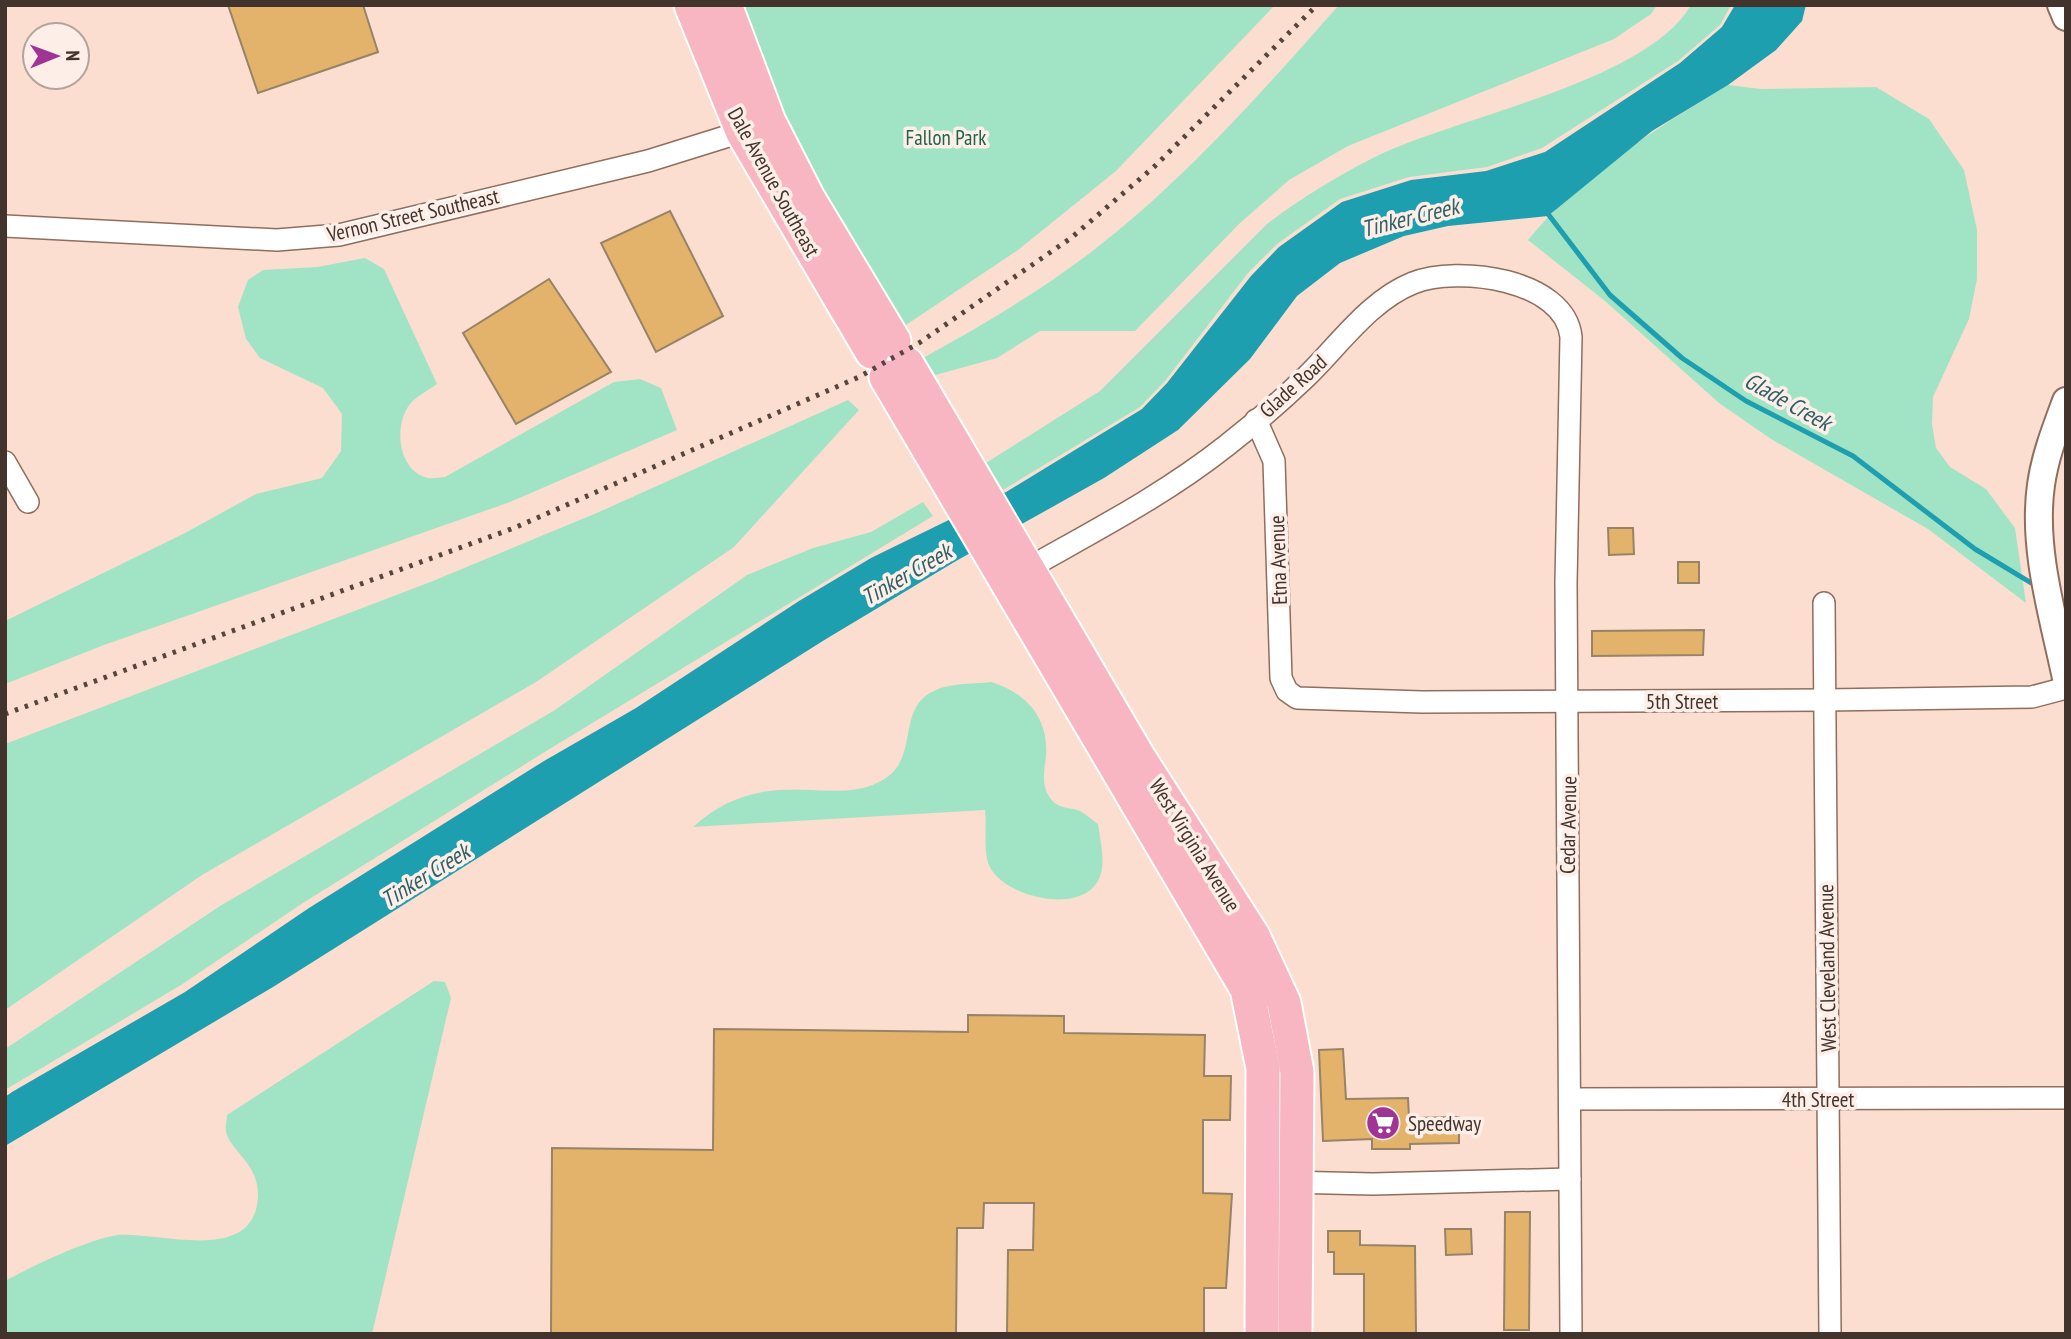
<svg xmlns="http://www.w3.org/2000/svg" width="2071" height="1339" font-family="'PT Sans Narrow',sans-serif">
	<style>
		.green { fill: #a1e4c5 }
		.water { fill: #1e9faf }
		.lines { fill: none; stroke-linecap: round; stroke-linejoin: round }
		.stream { stroke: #1e9faf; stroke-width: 5 }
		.building { fill: #e3b36c; stroke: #978366; stroke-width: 2 }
		.minor-casing { stroke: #8e6e5e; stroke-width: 24 }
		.tertiary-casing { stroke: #8e6e5e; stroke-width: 30 }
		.primary-casing { stroke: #fff; stroke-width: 37 }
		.minor { stroke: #fff; stroke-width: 21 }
		.tertiary { stroke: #fff; stroke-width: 26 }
		.primary { stroke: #f7b6c2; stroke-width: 33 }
		.rail { stroke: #55453e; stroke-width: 5; stroke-dasharray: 3.5 7; stroke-linecap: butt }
		.labels { text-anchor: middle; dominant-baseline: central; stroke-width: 7; stroke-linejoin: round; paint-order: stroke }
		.park-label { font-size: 21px; fill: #1f644b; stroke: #fdeee7 }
		.street-label { font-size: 21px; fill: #42342d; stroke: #fdeee7 }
		.poi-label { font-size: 21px; fill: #42342d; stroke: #fdeee7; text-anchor: start }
		.water-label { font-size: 23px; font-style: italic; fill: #2f6067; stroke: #fdeee7 }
	</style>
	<rect width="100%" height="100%" fill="#fbdecf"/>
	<!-- green -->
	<g class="green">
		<polygon points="742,5 1275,5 1116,171 1018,250 903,327 794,138"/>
		<path d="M1339,5H1657L1651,14L1614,39L1348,146L1289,180L1239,224L1135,331H1040L997,358L932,376L923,358C981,326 1037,293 1090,253C1183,182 1262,92 1339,5Z"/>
		<path d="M1691,5H1731L1720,25L1678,61L1542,148L1487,167L1409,177L1340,199L1277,244L1248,273L1165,381L1140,407L1003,490L986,463L1100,391L1267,224C1300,199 1337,176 1375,157C1456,117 1647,82 1691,5Z"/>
		<path d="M1728,85L1761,89L1876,87L1929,119L1964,170L1977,230V279L1969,319L1933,397L1932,424L1936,448L1950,467L1986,489L2015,528L2026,603L1928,529L1771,439L1719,403L1605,301L1528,240C1581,175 1657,128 1728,85Z"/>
		<path d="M365,258L384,269L437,384C429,390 417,396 410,404C393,426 398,471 428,478C433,479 440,477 445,477L614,382L640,379L661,388L677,430L510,502L104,645L5,684V621L185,533L256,494L322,478L341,451L342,414L323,388L260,358L246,339L238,307L248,280L263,270L317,267Z"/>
		<polygon points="848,400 859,410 734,547 536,682 202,875 5,1010 5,744 433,581 599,512"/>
		<polygon points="923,502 933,516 543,753 303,903 181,985 5,1090 5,1049 220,906 555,710 747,575 813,548 871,532"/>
		<path d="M991,682C1026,693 1049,717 1046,757C1044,771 1041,787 1051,799C1058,809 1070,807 1080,811C1086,814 1092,820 1098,824C1100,840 1105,857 1101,873C1090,918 1003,899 989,865C983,850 987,826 985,810L693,827C728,795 764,787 811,790C834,791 857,793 879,782C924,760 892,707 938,689C953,683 975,684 991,682Z"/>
		<path d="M434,981L445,982L451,998L372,1334H5V1281C30,1267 91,1238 118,1235C161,1232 254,1265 258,1197C259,1162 230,1152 226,1131C225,1127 227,1120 227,1115Z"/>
	</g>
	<!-- water -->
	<polygon class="water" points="1735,5 1806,5 1802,21 1776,50 1728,85 1652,131 1548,216 1448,226 1404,236 1340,263 1297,296 1250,359 1178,430 1104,478 956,561 826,639 273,987 5,1146 5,1097 12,1092 185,992 309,908 544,761 636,708 799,601 871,558 1006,492 1142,409 1167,383 1251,276 1279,247 1342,202 1411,180 1486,171 1545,152 1680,63 1722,27"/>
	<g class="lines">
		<!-- stream -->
		<polyline class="stream" points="1545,210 1610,295 1682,358 1746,401 1853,456 1975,549 2038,587"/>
	</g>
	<!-- building -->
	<g class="building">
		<polygon points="228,5 363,5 378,52 258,93"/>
		<polygon points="670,211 723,316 656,352 601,243"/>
		<polygon points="549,279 611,372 516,424 463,333"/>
		<polygon points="1608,528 1633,528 1634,554 1609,555"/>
		<rect x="1678" y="562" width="21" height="21"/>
		<polygon points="1704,630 1703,655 1592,656 1592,631"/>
		<polygon points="968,1015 1064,1016 1064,1033 1205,1035 1204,1076 1231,1076 1230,1120 1203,1120 1203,1193 1232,1194 1226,1288 1204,1288 1204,1334 1007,1334 1008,1250 1033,1250 1034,1203 984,1203 983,1228 957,1228 956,1334 551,1334 552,1148 713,1150 714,1029 968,1032"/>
		<polygon points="1343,1049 1346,1099 1408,1098 1409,1118 1459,1117 1459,1143 1410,1144 1410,1149 1372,1149 1372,1139 1323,1141 1319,1050"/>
		<polygon points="1505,1212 1530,1212 1529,1330 1504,1330"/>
		<polygon points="1445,1229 1471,1229 1472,1254 1446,1255"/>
		<polygon points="1328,1231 1360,1231 1360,1245 1415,1246 1416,1334 1364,1334 1364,1274 1334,1274 1334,1252 1328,1252"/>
	</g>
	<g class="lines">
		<!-- minor casing -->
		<g class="minor-casing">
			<g id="minor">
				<polyline points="5,226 277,240 339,235 648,161 754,128"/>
				<polyline points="1256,420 1274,461 1281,678 1287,691 1297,698 1422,702 1825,700 2032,697 2066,688"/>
				<polyline points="5,462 28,502"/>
				<path d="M1027,569C1094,531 1164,495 1226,446C1253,425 1281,401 1306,377C1339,345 1370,300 1413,283C1457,265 1565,279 1571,337L1566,583L1571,1334"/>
				<polyline points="1824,603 1830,1334"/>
				<polyline points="1570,1099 2066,1098"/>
				<polyline points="1286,1182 1373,1184 1570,1179"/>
			</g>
		</g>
		<!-- tertiary casing -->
		<g class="tertiary-casing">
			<g id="tertiary">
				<polyline points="2061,5 2066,17"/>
				<path d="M2066,401C2056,428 2045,456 2041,485C2032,548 2053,616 2066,678"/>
			</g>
		</g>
		<!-- primary casing -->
		<g class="primary-casing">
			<g id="primary">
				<polyline points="691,5 743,133 872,352"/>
				<polyline points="725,5 769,122 808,198 894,341"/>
				<polyline points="907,364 1139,758 1253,936 1284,1003 1297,1072 1295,1334"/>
				<polyline points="886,377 1247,989 1263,1068 1262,1334"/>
			</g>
		</g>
		<!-- minor -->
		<use href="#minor" class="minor"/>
		<!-- tertiary -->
		<use href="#tertiary" class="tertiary"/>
		<!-- primary -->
		<use href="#primary" class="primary"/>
		<!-- rail -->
		<polyline class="rail" points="5,714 514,528 859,377 919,343 1071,238 1155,166 1317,5"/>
	</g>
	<!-- icons -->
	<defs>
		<g id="supermarket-disc" transform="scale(1.75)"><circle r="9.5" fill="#a03495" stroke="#fdeee7"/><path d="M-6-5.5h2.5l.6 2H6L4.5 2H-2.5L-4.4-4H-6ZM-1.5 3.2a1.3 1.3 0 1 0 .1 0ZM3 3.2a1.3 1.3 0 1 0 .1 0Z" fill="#fff"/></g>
	</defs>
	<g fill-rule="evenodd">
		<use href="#supermarket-disc" x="1383" y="1123"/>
	</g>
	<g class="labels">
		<!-- park labels -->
		<g class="park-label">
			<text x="946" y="137">Fallon Park</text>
		</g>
		<!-- street labels -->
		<g class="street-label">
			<text transform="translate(774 182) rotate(61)">Dale Avenue Southeast</text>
			<text transform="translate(413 215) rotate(-13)">Vernon Street Southeast</text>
			<text transform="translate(1293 386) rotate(-42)">Glade Road</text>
			<text transform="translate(1278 560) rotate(-92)">Etna Avenue</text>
			<text x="1682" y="701">5th Street</text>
			<text transform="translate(1568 825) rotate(-89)">Cedar Avenue</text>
			<text transform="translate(1195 845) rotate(58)">West Virginia Avenue</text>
			<text transform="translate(1827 968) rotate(-91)">West Cleveland Avenue</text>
			<text x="1818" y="1099">4th Street</text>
		</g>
		<!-- poi labels -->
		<g class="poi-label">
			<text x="1408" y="1123">Speedway</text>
		</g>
		<!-- water labels -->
		<g class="water-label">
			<text transform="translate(1410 217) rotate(-14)">Tinker Creek</text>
			<text transform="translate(1788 401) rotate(29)">Glade Creek</text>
			<text transform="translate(906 574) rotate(-30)">Tinker Creek</text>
			<text transform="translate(425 875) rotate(-32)">Tinker Creek</text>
		</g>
	</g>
	<!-- border -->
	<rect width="2071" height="1339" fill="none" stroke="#42342d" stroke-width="14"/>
	<!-- north arrow -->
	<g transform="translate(56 56) rotate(89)"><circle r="33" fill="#fdeee7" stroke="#b2a49d" stroke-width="2"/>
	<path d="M0-5L12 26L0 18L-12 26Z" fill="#a03495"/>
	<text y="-10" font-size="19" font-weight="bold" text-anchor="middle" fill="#42342d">N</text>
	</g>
</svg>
